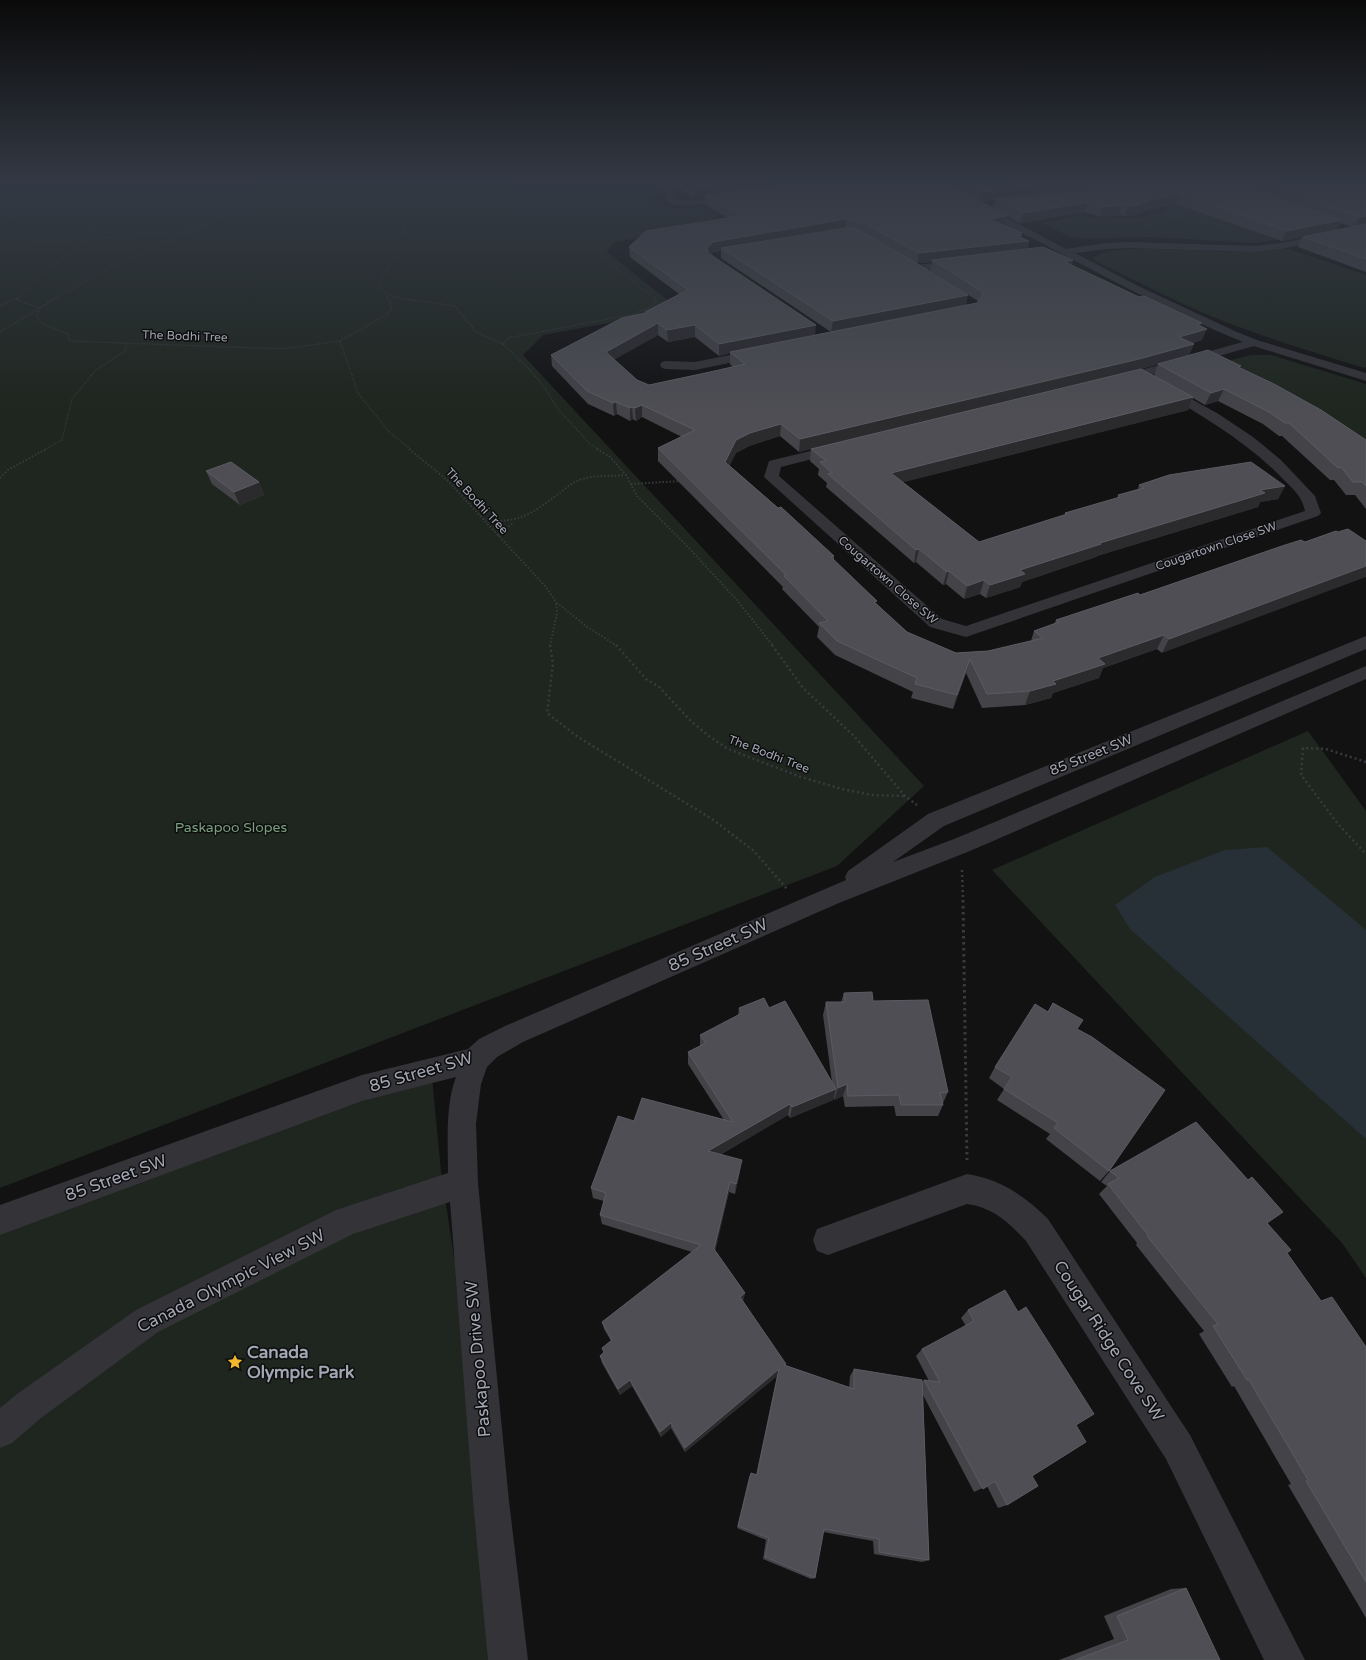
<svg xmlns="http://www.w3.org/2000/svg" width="1366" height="1660" font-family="'Varela Round',sans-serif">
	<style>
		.green { fill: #1e261f }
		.water { fill: #283037 }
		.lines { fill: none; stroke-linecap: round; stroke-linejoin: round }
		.path-far4 { stroke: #393a3f; stroke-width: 1; stroke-dasharray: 1 1.5; stroke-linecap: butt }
		.path-far3 { stroke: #393a3f; stroke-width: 1.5; stroke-dasharray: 1 1.5; stroke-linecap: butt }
		.path-far2 { stroke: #393a3f; stroke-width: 2; stroke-dasharray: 1.5 2; stroke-linecap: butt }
		.path-far1 { stroke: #393a3f; stroke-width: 2.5; stroke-dasharray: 2 3; stroke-linecap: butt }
		.path { stroke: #393a3f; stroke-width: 3; stroke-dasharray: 2.5 3.5; stroke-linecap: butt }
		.minor { fill: #333338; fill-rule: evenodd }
		.wall { fill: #434348; fill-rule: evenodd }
		.shaded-wall { fill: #2b2b2e }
		.building { fill: #4e4e54; stroke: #5b5c63 }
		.labels { text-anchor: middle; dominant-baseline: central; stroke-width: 3; stroke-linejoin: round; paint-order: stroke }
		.far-street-label { font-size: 12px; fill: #a3a7b4; stroke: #0d0d0e }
		.street-label { font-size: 14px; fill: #a3a7b4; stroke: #0d0d0e }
		.park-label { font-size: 14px; fill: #7a9f7e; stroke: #0d0d0e }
		.near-street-label { font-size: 17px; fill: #a3a7b4; stroke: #0d0d0e }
		.near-poi-label { font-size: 17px; font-weight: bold; fill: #a3a7b4; stroke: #0d0d0e; text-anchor: start }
	</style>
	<rect width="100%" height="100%" fill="#121213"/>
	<!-- green -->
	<g class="green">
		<polygon points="0,181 595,181 597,186 657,185 657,194 651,200 653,203 668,208 683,209 702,207 729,223 614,242 607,252 680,310 543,335 523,355 924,786 837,866 0,1188"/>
		<polygon points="1164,192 1281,239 1256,243 1147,237 1089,239 1070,237 1042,223 1083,215 1089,218 1137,218 1164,212 1173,203"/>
		<path d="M1160,249L1224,252L1265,251L1288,249L1366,275V367L1364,368C1318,354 1273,340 1228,323C1182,305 1138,282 1094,260L1093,256L1095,257C1108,247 1143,249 1160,249Z"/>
		<path d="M1251,355H1271L1366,384V442C1322,407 1274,386 1224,362Z"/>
		<polygon points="1308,731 1366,811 1366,1278 1342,1243 992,870"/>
		<polygon points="431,1067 441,1171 491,1501 508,1660 0,1660 0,1222"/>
	</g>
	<!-- water -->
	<polygon class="water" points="1267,847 1366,930 1366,1139 1130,929 1115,905 1155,877 1225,850"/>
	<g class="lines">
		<!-- path-far4 -->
		<g class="path-far4">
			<path d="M101,181L90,186L87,190C91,206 118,202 131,202"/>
			<polyline points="365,181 391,209 404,228 391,261 379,283 381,290 396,298"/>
			<polyline points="589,181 598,188 607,192 650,198"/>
			<polyline points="0,210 16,212"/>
			<polyline points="1195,210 1216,224 1231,228"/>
			<polyline points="1175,218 1214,224"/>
			<polyline points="216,220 243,192 250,181"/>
			<polyline points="0,223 10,219 17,213 19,198 55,181"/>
			<polyline points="1145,226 1175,218 1189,206"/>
			<path d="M404,228C412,224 421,220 421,210L405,202L403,199L427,181"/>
			<polyline points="0,252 40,242 187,232"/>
			<polyline points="385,295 388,298"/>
			<polyline points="19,298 23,294 28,287 83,241 93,227 116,217 121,207 133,202 151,199 201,181"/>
			<polyline points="57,298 109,267 307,181"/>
			<polyline points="654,298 607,260 600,251 606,240 619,236 705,222"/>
		</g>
		<!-- path-far3 -->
		<g class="path-far3">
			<polyline points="393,297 455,306 476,332 503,344"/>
			<polyline points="17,300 40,308 37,317 45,325 68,334 69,341 283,349 340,341 358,393 389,432 411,450"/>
			<polyline points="0,306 20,297"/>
			<polyline points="0,332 58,297"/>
			<polyline points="340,341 387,314 391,309 390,301 387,297"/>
			<polyline points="44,450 62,440 72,399 96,370 125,351 127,344"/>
			<polyline points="599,450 590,444 557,408 545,388 531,371 503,344 508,338 634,314 648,308 656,302 654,297"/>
		</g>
		<!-- path-far2 -->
		<g class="path-far2">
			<polyline points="409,449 447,480 546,587 556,602 586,626 617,646"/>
			<polyline points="597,449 610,457 626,475 637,496 686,545 736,599 773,646"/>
			<polyline points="0,478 8,470 46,449"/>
			<polyline points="631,484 681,481"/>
			<path d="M483,519C513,525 531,515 554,497C562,492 568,485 577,481C591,474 610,477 626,475"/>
			<polyline points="498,536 514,522"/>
			<polyline points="550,646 557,613 556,602"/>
		</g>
		<!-- path-far1 -->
		<g class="path-far1">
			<polyline points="550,645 553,664 547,713 578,737 712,819 754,851 787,889"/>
			<polyline points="616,645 646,679 659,687 691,721 710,737 728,749 801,777 842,789 872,795 905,796"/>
			<polyline points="772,645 803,688 854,736 905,796 917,805"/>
			<polyline points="1366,762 1326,749 1303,748 1301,775 1338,824 1366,854"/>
			<polyline points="962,870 963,901"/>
		</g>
		<!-- path -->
		<polyline class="path" points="963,900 967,1160"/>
		<!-- minor -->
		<g class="minor">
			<path d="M663,181H671L673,198C691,205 716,196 735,193L739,196L735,199C718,201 678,213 665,199Z"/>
			<path d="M942,181H951L962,192L981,204L1066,249L1106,243L1130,242L1255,246L1281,243L1366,226V232L1281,249L1255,252L1130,248L1106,249L1075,253L1136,285L1237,332L1257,340L1366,373V381L1254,346L1123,383H1115L1113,380L1115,377L1243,342C1171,313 1102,275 1034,239C1006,224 960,206 942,181Z"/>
			<polygon points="961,260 965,261 966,263 965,265 916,271 911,268 916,265"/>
			<polygon points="759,349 763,350 765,353 763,356 695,370 666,369 662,368 660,365 662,362 666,361 695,362"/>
			<path d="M1164,384L1217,413L1253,437L1281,460L1315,496L1321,513L1318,516L966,637L930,627L764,477L769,461L839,444L844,445L846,448L844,451L781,467L779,476L942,619L966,626L1305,511C1302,497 1295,491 1285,481C1249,443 1204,417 1160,391L1158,388L1160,385Z"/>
			<path d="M1366,636V649L944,826L893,862L954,839L1366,666V679L970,851L839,903L523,1042L497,1057L487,1067L481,1084L476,1124L478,1183L509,1501L528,1660H488L473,1501L450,1202L353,1234L158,1332L41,1418L12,1443L0,1448V1408L17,1394L136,1310L336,1210L448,1173C448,1142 445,1106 456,1077L362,1101L0,1235V1205L362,1075L468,1049L479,1039L505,1026L846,880L845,877L848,871L928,814Z"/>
			<path d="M967,1174C1000,1179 1025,1196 1048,1219L1190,1435L1305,1660H1264L1166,1459L1026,1241C1008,1222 994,1208 967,1204L828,1255L817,1251L813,1240L817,1229Z"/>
		</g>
	</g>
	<!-- wall -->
	<g class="wall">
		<polygon points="611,181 662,181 662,183 611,185"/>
		<path d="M672,181H801L800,182L957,188L963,191L953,181H1366V272L1298,247L1302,237L1282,241L1176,204L1150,209L1135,215L1125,216L1119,215L1100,217L1085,212L1020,223L1007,216L1005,225L1022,233L1021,237L1029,241L1027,249L1073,260L1072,265L1201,326L1202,340L1193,343L1194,344L1189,355L1141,369L1154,376L1158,364L1240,368L1366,440V509L1355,495H1346L1334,480H1330L1282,436H1279L1263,424L1218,401L1205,405L1193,398L1188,410L903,482L979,542L1065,515V513L1117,498L1118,495L1138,489L1139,485L1285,486L1278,499L1260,502L1258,507L1097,556L1096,557L1022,582L1020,587L986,598L980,594L964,599L946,584L943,585L916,562L914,563L826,487L827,483L818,475L819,469L810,461L811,449L799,452L780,436L749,446L736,453L729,465L778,508L834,556V560L877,604L907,632L956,653L988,651L1031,641L1034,631L1054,624L1056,620L1140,595L1282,546L1162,653L1157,649L1103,668L1099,678L1053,693L1051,698L1025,705L982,708L966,673L953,709L911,698L913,692L835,655L817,637L819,627L782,589L783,587L658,461V448L682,437L642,417L636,421L633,419L630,421L617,414L614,416L588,404L552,366L551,355L645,313V312L679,294L630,257L629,247L728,218L705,205V196L693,197L673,184ZM995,200L993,208L981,201ZM1340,223L1353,227L1336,230ZM721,251V258L831,332L815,335L711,254L713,252ZM932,262L930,271L978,301L977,303L966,305L917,263ZM658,335L668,342L695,337L719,356L730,353V364L733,367L649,385L637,380L614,359Z"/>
		<polygon points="206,471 259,482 264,495 240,505 212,484"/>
		<polygon points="844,993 873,1001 948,1092 943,1103 943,1105 938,1116 896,1116 894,1106 845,1107 843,1096 834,1100 834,1097 833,1100 790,1118 788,1115 720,1155 740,1171 735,1194 729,1192 715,1250 745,1293 743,1301 785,1365 849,1388 850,1376 854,1369 922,1382 924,1380 929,1381 916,1356 922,1349 966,1326 961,1318 968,1310 1076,1425 1007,1505 998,1508 987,1486 974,1492 923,1395 929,1560 922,1562 874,1554 873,1541 823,1532 815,1578 811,1579 763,1559 766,1540 737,1528 749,1477 751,1473 756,1475 777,1376 685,1452 671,1428 661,1437 632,1386 620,1395 602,1363 600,1356 604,1353 602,1348 611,1341 604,1329 602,1322 692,1252 602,1224 600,1215 604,1201 593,1198 591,1188 634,1121 724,1120 688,1064 688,1052 700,1046 700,1035 738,1015 739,1008 769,1008 832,1082 823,1015 826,1002 841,1002"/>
		<polygon points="1053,1003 1077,1029 1109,1171 1100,1181 1046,1139 1050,1134 997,1100 1004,1089 989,1078 995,1067 1048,1012"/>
		<polygon points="1110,1171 1267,1223 1287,1253 1321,1301 1366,1347 1366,1618 1288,1485 1291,1484 1234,1386 1232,1387 1199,1334 1204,1331 1136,1245 1137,1243 1099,1194 1107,1186 1101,1182"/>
		<polygon points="1186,1588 1220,1660 1059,1660 1114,1639 1104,1616 1171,1589"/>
	</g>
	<!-- shaded-wall -->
	<g class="shaded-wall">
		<polygon points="746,181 801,181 799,184 705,195 705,196 693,197 694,188"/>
		<polygon points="1040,185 1038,194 980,201 982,192"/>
		<polygon points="1180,194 1176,204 1150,209 1135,215 1125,216 1128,206 1153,199"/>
		<polygon points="1088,202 1085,212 1020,223 1023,213"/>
		<polygon points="1122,205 1119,215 1100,217 1103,207"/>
		<polygon points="1007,216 1005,226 989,219"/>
		<polygon points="1366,216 1366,225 1354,227 1359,217"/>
		<polygon points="846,219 845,230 721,248 721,251 713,252 707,259 707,248 713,242"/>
		<polygon points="1341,220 1336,231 1282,241 1286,231"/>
		<polygon points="1022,233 1020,242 1029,241 1026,251 932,260 932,262 917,263 919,253"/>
		<polygon points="1073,260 1070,271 1065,262"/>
		<polygon points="968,295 966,306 831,332 833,321"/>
		<polygon points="658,323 658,335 607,364 606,352"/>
		<polygon points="1202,323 1198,331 1207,329 1202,340 1175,348 1179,337 1197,324"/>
		<polygon points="695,325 695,337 668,342 667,330"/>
		<polygon points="816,325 815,336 730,352 730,353 719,356 719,344"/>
		<polygon points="1194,344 1189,355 1135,371 799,452 800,439"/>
		<polygon points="1224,389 1218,401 1205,405 1211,393"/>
		<polygon points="1193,397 1188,410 889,486 891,473"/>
		<polygon points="616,402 617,414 614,416 613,403"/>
		<polygon points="642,405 642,417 636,421 635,408"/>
		<polygon points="632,407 633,419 630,421 630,408"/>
		<polygon points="781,424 780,436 749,446 736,453 725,475 725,462 736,440 750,433"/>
		<polygon points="259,482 264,495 240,505 234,492"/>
		<polygon points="1285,486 1278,499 1260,502 1258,507 1097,556 1096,557 1022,582 1020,587 986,598 990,585 1020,570 1100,543 1260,490"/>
		<polygon points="919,549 916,562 914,563 916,550"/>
		<polygon points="1366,566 1366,577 1162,653 1169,639"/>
		<polygon points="949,571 946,584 943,585 947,572"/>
		<polygon points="984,580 980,594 964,599 967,586"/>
		<polygon points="1164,635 1157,649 1103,668 1099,678 1053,693 1051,698 1025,705 1030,691 1053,681 1098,658"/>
		<polygon points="970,659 966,673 953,709 957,695"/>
		<polygon points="847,1084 843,1096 834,1100 838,1088"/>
		<polygon points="836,1089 833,1100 790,1118 792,1107"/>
		<polygon points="790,1104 788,1115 708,1162 708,1151"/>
		<polygon points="742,1160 740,1171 735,1194 736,1184"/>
		<polygon points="730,1182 729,1192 714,1257 714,1249"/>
		<polygon points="745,1293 743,1301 740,1297"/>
		<polygon points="779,1369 777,1376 685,1452 685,1448"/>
		<polygon points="630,1380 632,1386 620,1395 618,1389"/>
		<polygon points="671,1423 671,1428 661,1437 660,1432"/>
	</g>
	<!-- building -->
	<g class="building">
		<polygon points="683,181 746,181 694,188"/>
		<polygon points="804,181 951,181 957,188 1007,216 989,219 1022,233 1018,233 1022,235 1017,236 1029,241 919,253 864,223 846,219 713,242 707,248 708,253 816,325 719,344 695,325 667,330 658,323 606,352 637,380 649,385 710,372 745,364 730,352 977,303 983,295 981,291 932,260 1043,247 1073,260 1065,262 1139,297 1144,296 1202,323 1197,324 1207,329 1179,337 1194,344 1139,359 800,439 781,424 750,433 736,440 725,462 778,508 781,507 834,556 831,557 877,601 874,602 907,632 956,653 988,651 1043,638 1034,631 1059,622 1056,620 1138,593 1140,595 1282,546 1301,540 1305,542 1336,531 1338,532 1348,529 1366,541 1366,566 1169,639 1164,635 1098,658 1105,664 1053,681 1056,684 1030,691 987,694 970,659 957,695 915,684 917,678 837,641 819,623 828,621 784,576 786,575 658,448 695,430 642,405 635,408 632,407 630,408 616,402 613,403 587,391 551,355 622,318 646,313 645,312 688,290 629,247 646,231 741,216 705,195 803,182"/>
		<polygon points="964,181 1250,181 1262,190 1290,203 1341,220 1286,231 1180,194 1153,199 1138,205 1128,206 1122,205 1103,207 1088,202 1023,213 995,199 1041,194 1087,193 1092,188 1090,185 1040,185 982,192"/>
		<polygon points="1268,181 1366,181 1366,216 1359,217 1317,204 1276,186"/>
		<polygon points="1366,224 1366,259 1303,237"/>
		<polygon points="846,228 857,229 926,269 968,295 833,321 721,248"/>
		<polygon points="1208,350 1241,366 1238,367 1274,384 1321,410 1366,440 1366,486 1362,482 1353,482 1341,467 1338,468 1289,423 1285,423 1269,412 1224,389 1211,393 1158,364"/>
		<polygon points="1141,369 1193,397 891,473 979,542 1067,514 1065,513 1120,497 1118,495 1144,488 1139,485 1169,475 1251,462 1285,486 1260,490 1265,493 1100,543 1101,544 1020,570 1025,574 990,585 984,580 967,586 949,571 947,572 919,549 916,550 828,474 832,473 820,462 826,461 811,449"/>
		<polygon points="231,462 259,482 234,492 206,471"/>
		<polygon points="872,992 873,1001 928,1000 948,1092 940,1093 943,1105 901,1105 899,1095 848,1096 847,1084 838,1088 826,1002 845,1002 844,993"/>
		<polygon points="764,998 769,1008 785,1001 836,1089 792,1107 790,1104 708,1151 742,1160 736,1184 730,1182 714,1249 745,1293 740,1297 786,1364 784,1365 854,1389 854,1369 922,1380 929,1560 879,1552 879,1539 824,1529 815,1578 765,1557 769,1538 738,1526 751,1473 757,1475 779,1369 685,1448 671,1423 660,1432 630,1380 618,1389 600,1356 604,1352 602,1348 612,1340 602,1322 701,1245 600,1215 606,1193 591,1188 618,1116 634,1121 642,1098 733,1122 688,1052 706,1043 700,1035 742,1013 739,1008"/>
		<polygon points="1053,1003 1083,1020 1077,1029 1092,1037 1165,1090 1109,1171 1054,1128 1058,1123 1004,1089 1012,1077 995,1067 1035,1004 1048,1012"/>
		<polygon points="1196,1122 1248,1180 1252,1177 1283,1212 1267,1223 1291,1250 1287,1253 1321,1301 1332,1297 1366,1347 1366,1582 1306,1481 1308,1480 1249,1380 1247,1380 1213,1326 1218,1324 1147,1236 1148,1235 1108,1184 1119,1178 1110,1171"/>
		<polygon points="1005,1290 1018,1312 1026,1307 1094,1414 1076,1425 1086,1442 1032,1476 1038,1486 1007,1505 995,1481 983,1489 924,1380 940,1382 922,1349 974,1321 968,1310"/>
		<polygon points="1186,1588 1220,1660 1075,1660 1128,1640 1117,1616"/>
	</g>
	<!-- sky -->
	<linearGradient id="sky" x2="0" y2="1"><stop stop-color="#0a0a0a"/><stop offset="0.44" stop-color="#333944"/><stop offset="1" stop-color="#333944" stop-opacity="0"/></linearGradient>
	<rect width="1366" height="413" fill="url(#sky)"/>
	<!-- icons -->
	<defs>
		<g id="sight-bare" transform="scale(1.2)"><path d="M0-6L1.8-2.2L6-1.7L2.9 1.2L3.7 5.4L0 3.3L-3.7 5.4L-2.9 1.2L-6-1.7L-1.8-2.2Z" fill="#f2b82b" stroke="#0d0d0e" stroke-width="2.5" paint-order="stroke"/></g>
	</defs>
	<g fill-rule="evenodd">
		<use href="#sight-bare" x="235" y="1362"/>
	</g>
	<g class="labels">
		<!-- far-street labels -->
		<g class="far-street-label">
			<text transform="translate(185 336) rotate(2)">The Bodhi Tree</text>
			<text transform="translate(477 501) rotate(47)">The Bodhi Tree</text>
			<text transform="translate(1216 546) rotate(-19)">Cougartown Close SW</text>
			<text transform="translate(888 580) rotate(41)">Cougartown Close SW</text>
			<text transform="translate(769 754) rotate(21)">The Bodhi Tree</text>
		</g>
		<!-- street labels -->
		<g class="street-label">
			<text transform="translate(1091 755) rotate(-22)">85 Street SW</text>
		</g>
		<!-- park labels -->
		<g class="park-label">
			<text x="231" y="827">Paskapoo Slopes</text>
		</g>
		<!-- near-street labels -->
		<g class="near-street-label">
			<text transform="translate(718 945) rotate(-24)">85 Street SW</text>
			<text transform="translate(421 1072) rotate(-16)">85 Street SW</text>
			<text transform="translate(116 1178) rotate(-20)">85 Street SW</text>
			<text transform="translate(231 1281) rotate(-27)">Canada Olympic View SW</text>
			<text transform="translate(1109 1341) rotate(57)">Cougar Ridge Cove SW</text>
			<text transform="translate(478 1359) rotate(-95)">Paskapoo Drive SW</text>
		</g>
		<!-- near-poi labels -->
		<g class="near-poi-label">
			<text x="247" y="1352">Canada<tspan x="247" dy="20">Olympic Park</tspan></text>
		</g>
	</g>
</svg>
